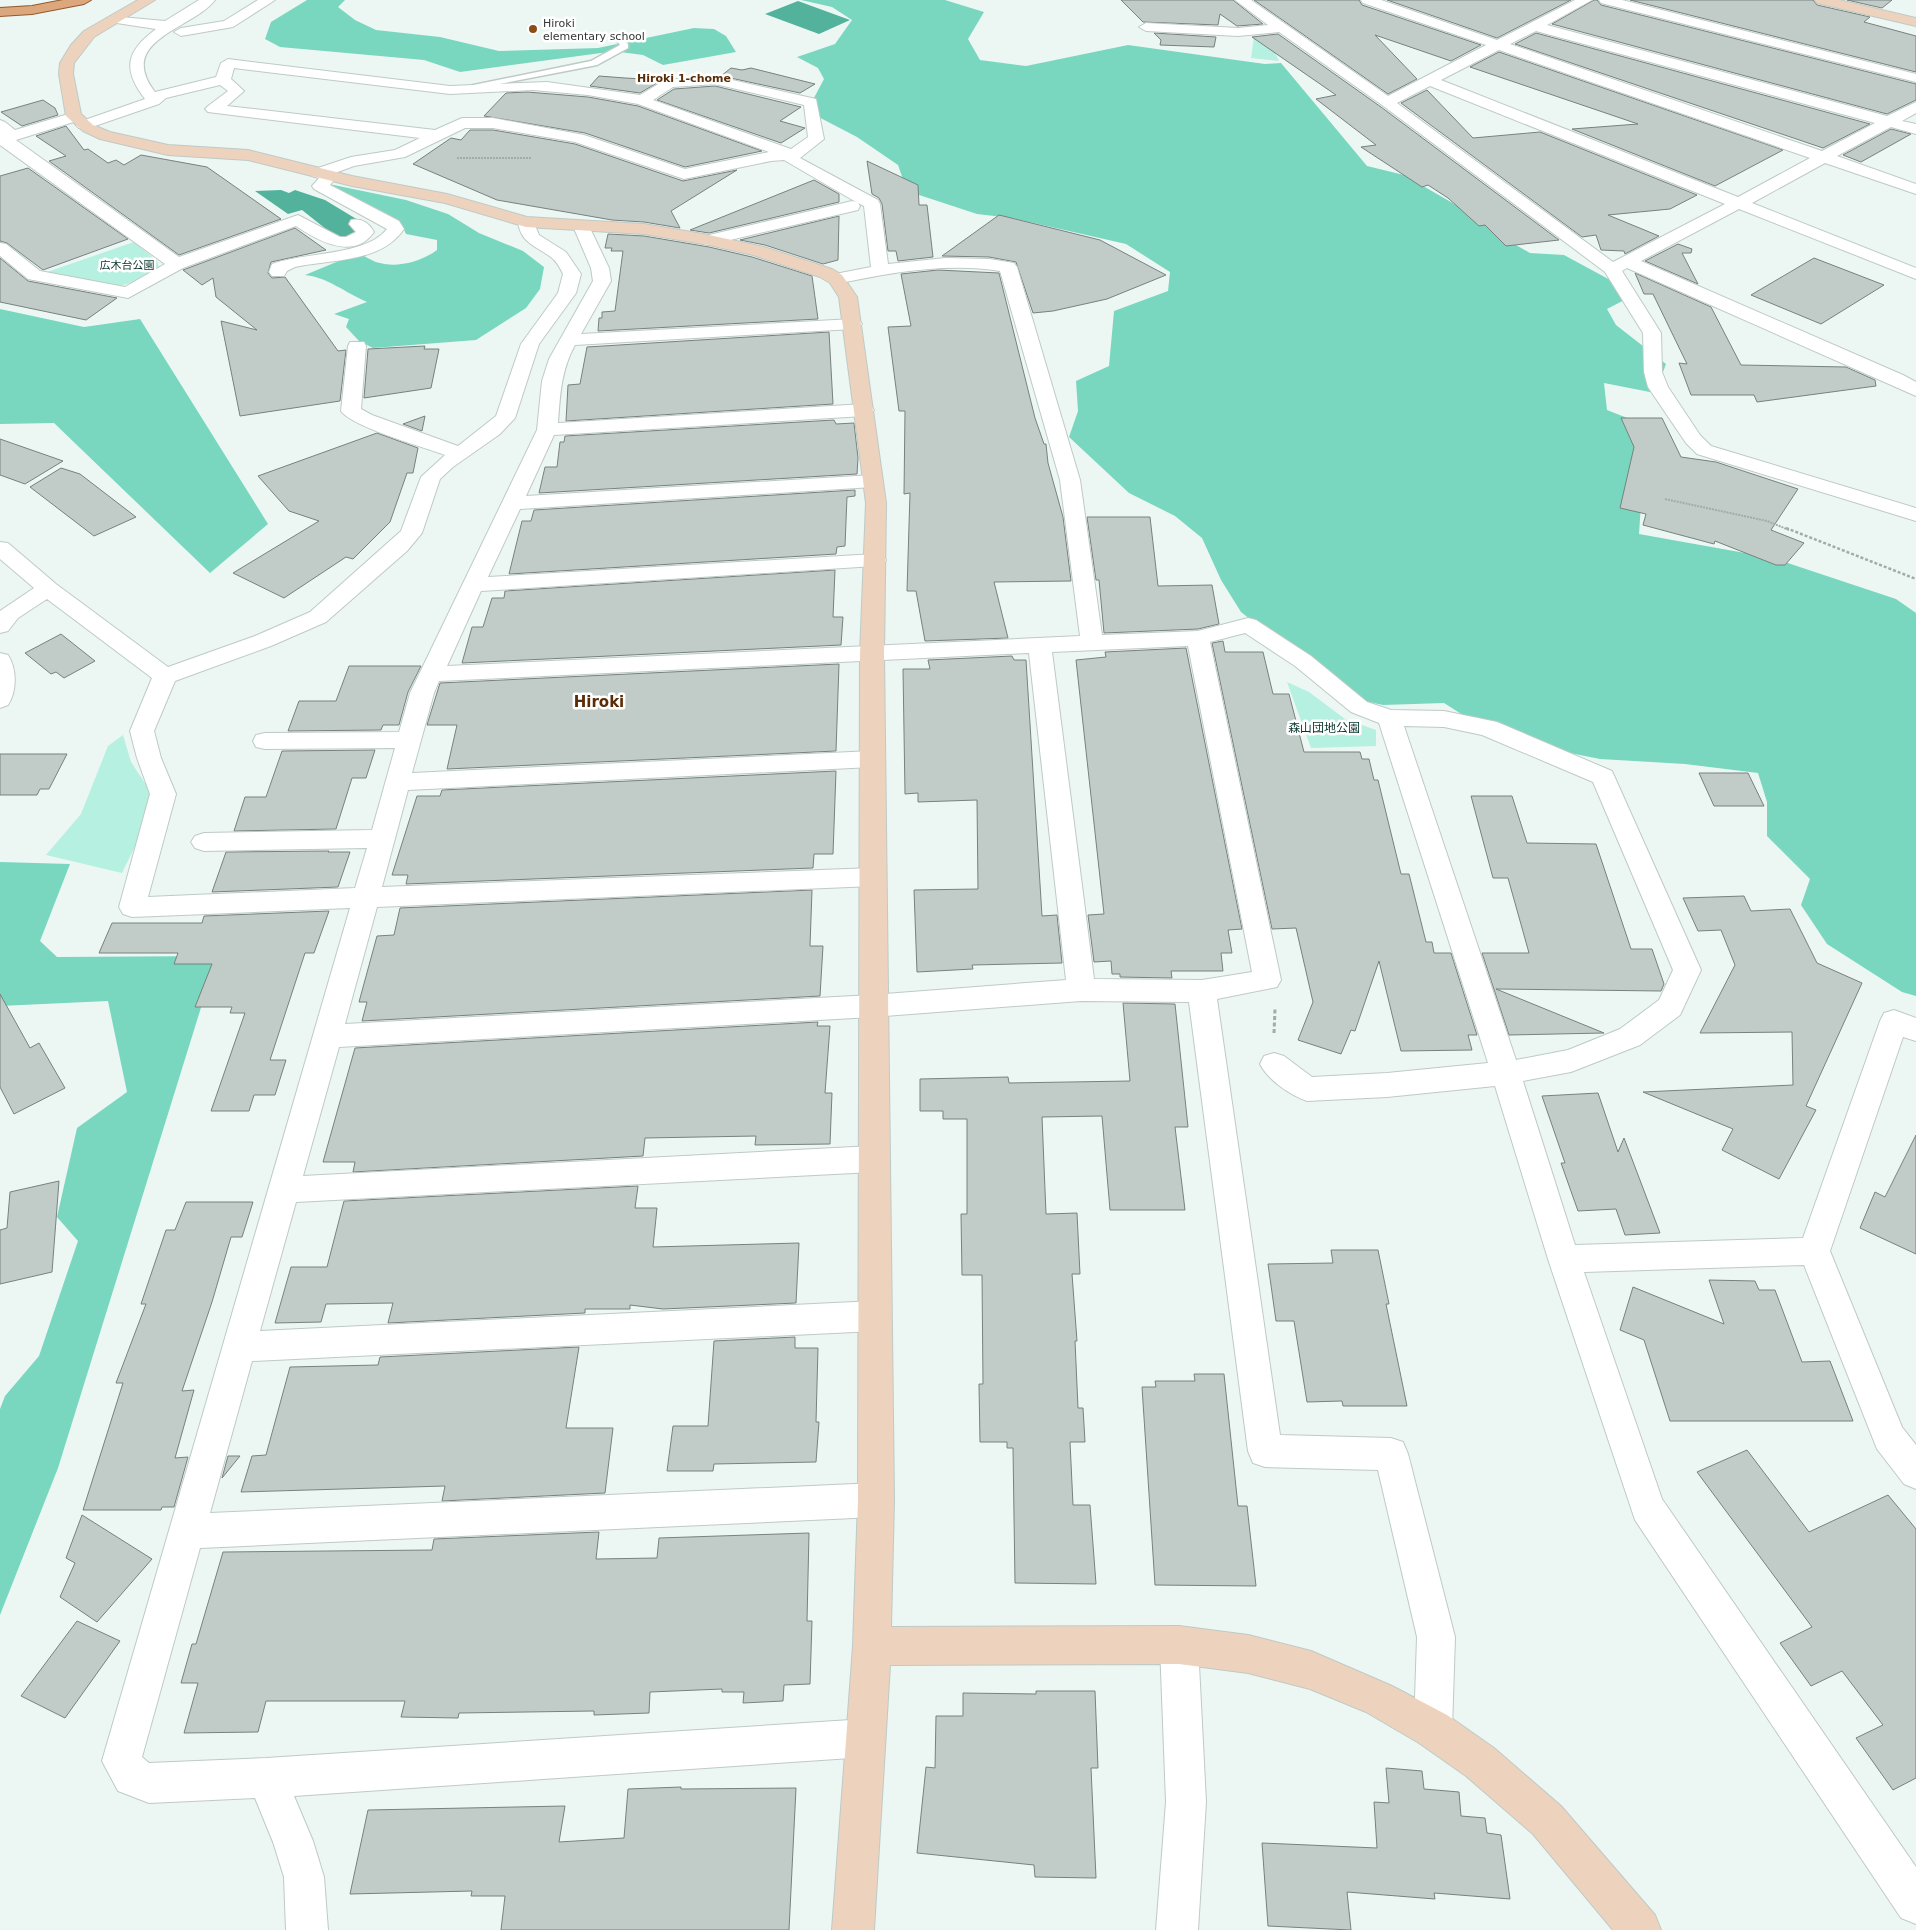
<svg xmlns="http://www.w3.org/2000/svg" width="1916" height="1930" font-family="'DejaVu Sans','Noto Sans JP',sans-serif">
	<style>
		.green { fill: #b5f0e0 }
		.forest { fill: #79d7c0 }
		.water { fill: #53b29c }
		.building { fill: #c1ccc9; stroke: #77827f }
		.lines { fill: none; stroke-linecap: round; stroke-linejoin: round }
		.lane-casing { stroke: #becac6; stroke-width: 3 }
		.street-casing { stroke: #becac6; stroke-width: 2 }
		.secondary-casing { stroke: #becac6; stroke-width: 2 }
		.primary-casing { stroke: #925a2d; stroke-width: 2 }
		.path-far2 { stroke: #a3aba9; stroke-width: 2; stroke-dasharray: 2 1; stroke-linecap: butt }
		.path-far1 { stroke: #a3aba9; stroke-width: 2.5; stroke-dasharray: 3 2; stroke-linecap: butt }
		.path { stroke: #a3aba9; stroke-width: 3; stroke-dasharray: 4 2.5; stroke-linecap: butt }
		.lane { fill: #fff; fill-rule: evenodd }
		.street { fill: #fff; fill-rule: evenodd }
		.secondary { fill: #edd3be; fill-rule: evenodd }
		.primary { fill: #dca77d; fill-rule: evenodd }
		.poi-dot { fill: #8c4c16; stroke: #fff; stroke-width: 2 }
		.labels { text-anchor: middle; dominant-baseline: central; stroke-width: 5; stroke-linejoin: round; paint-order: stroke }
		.far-poi-label { font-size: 11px; fill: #343837; stroke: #fff; text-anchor: start }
		.far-neighbourhood-label { font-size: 11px; font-weight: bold; fill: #5a2d08; stroke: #fff }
		.far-park-label { font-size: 11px; fill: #08352c; stroke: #fff }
		.park-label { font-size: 12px; fill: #08352c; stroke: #fff }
		.quarter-label { font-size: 15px; font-weight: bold; fill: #5a2d08; stroke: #fff }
	</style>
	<rect width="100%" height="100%" fill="#ecf7f4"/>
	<!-- green -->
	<g class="green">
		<polygon points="1254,37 1275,53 1279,61 1251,58"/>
		<polygon points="134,242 157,261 159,267 134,282 119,286 47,272"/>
		<polygon points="1287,682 1309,692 1345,719 1376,730 1376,746 1311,748"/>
		<polygon points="123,735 131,762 152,794 140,836 122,873 46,855 81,814 108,746"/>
	</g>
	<!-- forest -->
	<g class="forest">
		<polygon points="307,0 345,0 338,7 355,20 376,30 440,37 499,51 598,48 694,28 714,29 726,36 736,52 663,65 643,55 620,52 601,53 460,72 424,60 280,47 265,39 271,22"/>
		<polygon points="801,0 945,0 984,12 968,39 980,60 1026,66 1128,45 1265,64 1281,63 1367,166 1404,175 1463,209 1502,237 1530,253 1564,255 1636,294 1607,309 1616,325 1666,364 1655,393 1604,383 1607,410 1635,421 1644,460 1639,534 1773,558 1896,599 1916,613 1916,996 1902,992 1827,944 1801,905 1810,879 1767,836 1767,802 1758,773 1685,764 1600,759 1540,747 1488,731 1444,703 1383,705 1350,698 1241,612 1221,580 1202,538 1175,516 1129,493 1069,437 1078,411 1076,381 1109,366 1114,311 1168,291 1170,272 1126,244 1012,218 977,214 907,191 898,165 857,137 807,111 824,79 818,68 797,57 835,44 852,20 832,7"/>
		<path d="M329,184L406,200L448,214L479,233L523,251L544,267L540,289L526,308L476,340L373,348L359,341L346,327L349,319L334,314L367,302C344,292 329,278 305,275L358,253C365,256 373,262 380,263C399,268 422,261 437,250V240L406,234L402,225Z"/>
		<polygon points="0,309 84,327 140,319 268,524 210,573 54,423 0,424"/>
		<polygon points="0,862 70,864 40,941 57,957 217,956 58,1468 0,1615 0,1409 5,1396 39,1356 78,1241 57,1217 77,1128 127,1092 108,1001 0,1006"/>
	</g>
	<!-- water -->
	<g class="water">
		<polygon points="798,1 850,20 819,34 765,14"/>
		<polygon points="281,190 289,193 295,190 325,200 358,220 348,224 358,231 356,235 341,241 302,210 288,214 255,191"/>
	</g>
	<!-- building -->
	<g class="building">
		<polygon points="1121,0 1233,0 1263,24 1237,26 1220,14 1218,25 1143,22"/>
		<polygon points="1254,0 1359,0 1362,5 1481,45 1451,61 1375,35 1417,79 1388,94"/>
		<polygon points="1387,0 1571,0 1497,38"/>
		<polygon points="1594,0 1597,0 1601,5 1916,84 1916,100 1887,114 1552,24"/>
		<polygon points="1630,0 1813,0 1817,5 1870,17 1864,22 1916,36 1916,72"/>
		<polygon points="1847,0 1892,0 1882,8"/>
		<polygon points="1154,33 1216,37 1214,47 1160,45 1161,40"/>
		<polygon points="1536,33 1870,124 1823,148 1515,44"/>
		<polygon points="1278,34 1381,107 1559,240 1506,246 1485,225 1479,226 1448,198 1428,185 1422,187 1361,147 1376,145 1316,99 1336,95 1252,37"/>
		<polygon points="1499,52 1783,150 1715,186 1572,129 1638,124 1470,67"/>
		<polygon points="731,68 742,70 751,68 815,84 800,93 721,76"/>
		<polygon points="599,76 625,78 662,80 640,93 590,86"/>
		<polygon points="715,86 801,107 780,121 805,128 781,143 657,100 674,89"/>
		<polygon points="1427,90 1473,138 1540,132 1697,195 1670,209 1608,215 1659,236 1625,254 1624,251 1601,250 1596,235 1582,237 1401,103"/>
		<polygon points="527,92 588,97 638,106 762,151 685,167 585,133 484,116 506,93"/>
		<polygon points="43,100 55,108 58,115 22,126 1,112"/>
		<polygon points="66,126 84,150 88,149 108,163 116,160 124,165 141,155 207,167 281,219 179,255 49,161 66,156 36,136"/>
		<polygon points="1891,129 1911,134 1861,162 1843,155"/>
		<polygon points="470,130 493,130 575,144 683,181 737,170 671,211 680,228 644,222 612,220 497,200 413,164 451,138 461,140"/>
		<polygon points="867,161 918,185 919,205 927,205 933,257 898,261 896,251 888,251 882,204 879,198 872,194"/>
		<polygon points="28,168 128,239 43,270 7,243 0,241 0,176"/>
		<polygon points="814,180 839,194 839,202 709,233 690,230"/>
		<polygon points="999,215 1100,240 1166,275 1107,299 1053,311 1033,313 1016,262 989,257 942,256"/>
		<polygon points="839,216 838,260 823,264 765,245 740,240"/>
		<polygon points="295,228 326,250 271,262 268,273 272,278 285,277 338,351 346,350 340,401 240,416 221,321 257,330 216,297 213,278 202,285 183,270"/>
		<polygon points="608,234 644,236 709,247 752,257 812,276 818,319 598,331 599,318 602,318 602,312 615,311 623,251 611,251 612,248 605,248"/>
		<polygon points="1678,244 1692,249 1691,253 1682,253 1698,284 1645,261"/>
		<polygon points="0,258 28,281 117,298 86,320 0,302"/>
		<polygon points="1814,258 1884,285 1821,324 1751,295"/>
		<polygon points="938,270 999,273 1035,418 1044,444 1046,444 1048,463 1063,517 1071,581 994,582 1008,638 925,641 916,591 907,591 910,493 904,494 905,411 899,411 888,327 911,326 901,274"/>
		<polygon points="1635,273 1711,307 1741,365 1846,367 1875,380 1876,386 1757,402 1754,395 1691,395 1679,363 1687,364 1653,294 1644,294"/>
		<polygon points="829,332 833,404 566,421 568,385 580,384 587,347"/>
		<polygon points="425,346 424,349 439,349 431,388 364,398 368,349"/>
		<polygon points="425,416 422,431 403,424"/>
		<polygon points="1621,418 1662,418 1681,457 1716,462 1798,489 1771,530 1804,543 1785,565 1776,565 1715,541 1714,544 1643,525 1646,514 1620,508 1634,447"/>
		<polygon points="834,420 836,424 854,423 858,458 857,474 539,493 545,467 557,467 560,442 564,442 565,436"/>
		<polygon points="377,433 418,448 413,473 407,473 390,522 353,559 346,557 284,598 233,573 319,521 289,511 258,476"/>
		<polygon points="0,439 63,461 25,484 0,475"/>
		<polygon points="61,468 80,474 136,517 94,536 30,487"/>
		<polygon points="855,490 855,496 847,497 845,546 837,547 836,554 509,574 522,521 531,521 534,510"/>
		<polygon points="1087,517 1150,517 1158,586 1212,585 1219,624 1198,629 1104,633 1099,580 1096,580"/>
		<polygon points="835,570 833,617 843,617 841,645 462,663 472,627 483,627 492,598 504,598 505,591"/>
		<polygon points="61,634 95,661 64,678 56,672 51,674 25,653"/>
		<polygon points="1223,641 1225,652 1263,652 1273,694 1289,694 1304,752 1360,752 1362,759 1369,759 1374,780 1378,780 1401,874 1409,874 1426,942 1432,942 1434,953 1451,953 1477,1035 1468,1035 1472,1050 1401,1051 1379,961 1355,1031 1351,1030 1341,1054 1298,1040 1313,1002 1296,928 1272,929 1212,643"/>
		<polygon points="1186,648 1242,929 1228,930 1232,953 1221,953 1223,971 1171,971 1172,978 1120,977 1120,974 1112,974 1111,961 1094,962 1088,915 1104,914 1076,660 1106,657 1105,652"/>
		<polygon points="1012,656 1014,660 1026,660 1042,916 1057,915 1062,963 972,965 973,969 917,972 914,890 978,889 977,800 918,802 918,793 905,794 903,669 930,669 928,660"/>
		<polygon points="839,664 836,751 447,769 457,725 427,725 440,683"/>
		<polygon points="349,666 421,666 408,692 399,725 383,725 381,730 288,731 299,701 336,701"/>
		<polygon points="375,750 366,778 352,778 336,829 234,831 245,797 266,797 282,751"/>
		<polygon points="0,754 67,754 49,789 40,789 37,795 0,795"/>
		<polygon points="836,771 833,854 814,854 813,868 406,884 408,875 392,875 417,796 440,796 442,790"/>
		<polygon points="1699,773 1748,773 1764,806 1714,806"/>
		<polygon points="1471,796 1512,796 1527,843 1596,844 1631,949 1652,949 1664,984 1661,991 1496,989 1604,1033 1509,1035 1482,953 1529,953 1508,878 1493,878"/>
		<polygon points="329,851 328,852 350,852 338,887 212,892 226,852"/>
		<polygon points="812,890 810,946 823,946 820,996 362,1021 367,1002 359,1002 377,936 394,935 400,908"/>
		<polygon points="1744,896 1751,911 1790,909 1817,963 1862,983 1806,1106 1816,1110 1779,1179 1722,1150 1733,1129 1643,1092 1793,1085 1792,1032 1700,1033 1735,965 1721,930 1698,931 1683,898"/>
		<polygon points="329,911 314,953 305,953 270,1060 286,1060 275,1095 254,1095 249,1111 211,1111 245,1013 230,1013 232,1007 195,1007 212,964 174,964 178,953 99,953 112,923 202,923 204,916"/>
		<polygon points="0,994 30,1048 39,1043 65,1088 14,1114 0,1087"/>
		<polygon points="1123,1003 1175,1004 1188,1127 1175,1127 1185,1210 1110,1210 1102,1116 1042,1117 1046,1214 1077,1213 1080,1274 1072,1274 1077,1341 1075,1341 1078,1408 1083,1408 1085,1442 1070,1442 1073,1505 1090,1505 1096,1584 1015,1583 1013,1448 1007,1448 1007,1442 980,1442 979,1384 983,1384 982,1275 962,1275 961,1214 967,1214 967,1119 943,1119 943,1111 920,1111 920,1079 1008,1077 1009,1083 1130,1081"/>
		<polygon points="818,1022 817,1026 830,1026 825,1093 832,1093 830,1144 755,1145 756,1136 645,1138 643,1156 353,1172 355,1162 323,1162 355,1048"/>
		<polygon points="1598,1093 1618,1152 1624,1138 1660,1233 1625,1235 1616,1209 1578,1211 1561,1163 1565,1163 1542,1096"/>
		<polygon points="1916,1135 1916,1254 1860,1228 1875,1192 1885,1197"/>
		<polygon points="59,1181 52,1272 0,1284 0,1230 7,1228 10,1192"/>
		<polygon points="638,1186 635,1208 657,1208 653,1247 799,1243 796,1303 663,1309 630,1305 630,1309 585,1309 585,1313 388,1323 393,1303 326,1304 321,1322 275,1323 291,1267 327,1267 344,1201"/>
		<polygon points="186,1202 253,1202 242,1237 231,1237 212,1302 182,1391 194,1390 175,1458 188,1457 174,1507 162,1507 161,1510 83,1510 123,1383 116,1383 146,1304 141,1304 166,1230 175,1230"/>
		<polygon points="1331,1250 1378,1250 1389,1304 1386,1304 1407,1406 1343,1406 1342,1401 1307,1402 1294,1321 1276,1321 1268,1264 1333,1263"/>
		<polygon points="1709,1280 1755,1281 1759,1290 1775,1290 1802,1362 1830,1361 1853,1421 1670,1421 1644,1340 1620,1330 1633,1287 1724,1324"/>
		<polygon points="795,1337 795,1348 818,1348 816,1422 819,1422 816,1462 714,1464 713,1471 667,1471 673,1426 708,1426 714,1341"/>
		<polygon points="579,1347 566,1428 613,1428 605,1493 442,1501 445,1486 241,1492 252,1456 266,1455 290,1367 378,1365 380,1357"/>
		<polygon points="1194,1374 1224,1374 1238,1506 1247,1506 1256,1586 1155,1585 1142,1387 1156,1387 1155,1381 1195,1381"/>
		<polygon points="1747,1450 1809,1532 1888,1495 1916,1529 1916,1778 1893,1790 1856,1738 1883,1725 1842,1671 1811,1686 1780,1643 1812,1627 1697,1472"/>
		<polygon points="228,1456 240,1456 222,1478"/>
		<polygon points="82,1515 152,1559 97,1622 60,1597 75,1563 66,1558"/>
		<polygon points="599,1532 596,1559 657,1558 659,1538 809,1533 807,1621 812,1621 810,1684 784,1685 783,1701 743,1703 744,1692 722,1692 722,1689 650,1692 649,1713 594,1715 594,1711 459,1713 458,1718 401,1717 405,1701 266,1701 258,1732 184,1733 198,1683 181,1683 192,1644 196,1644 223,1552 432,1550 434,1539"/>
		<polygon points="77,1621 120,1641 65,1718 21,1696"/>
		<polygon points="1036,1691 1095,1691 1098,1768 1091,1768 1096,1878 1035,1877 1034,1865 917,1853 926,1767 935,1768 936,1716 963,1716 963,1693 1036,1694"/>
		<polygon points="1386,1768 1422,1771 1424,1789 1459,1792 1461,1816 1485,1818 1487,1833 1501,1835 1510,1899 1434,1893 1435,1899 1347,1892 1351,1930 1268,1926 1262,1843 1377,1848 1374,1802 1389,1803"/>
		<polygon points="681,1787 681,1789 796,1788 789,1930 501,1930 505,1896 471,1896 472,1891 350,1894 368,1810 565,1806 559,1842 624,1838 628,1789"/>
	</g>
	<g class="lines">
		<!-- lane casing -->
		<g class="lane-casing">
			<polygon id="lane" points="622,39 628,44 628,48 597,65 458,92 454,89 591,61 620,45 618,42"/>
		</g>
		<!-- street casing -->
		<g class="street-casing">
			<g id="street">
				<path d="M199,0H215C193,29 115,40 155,92L216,77L221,63L228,59L450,86L547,82L640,95L665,80L715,76L816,99L824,139L800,158L878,200L880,204L888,264L945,258L989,259L1008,262L1014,263L1017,267L1080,480L1102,635L1198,631L1248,618L1256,620L1311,656L1367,702L1391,710L1444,711L1497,722L1612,771L1701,970L1680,1015L1640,1045L1571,1072L1523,1081L1575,1245L1803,1238L1880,1021L1884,1013L1894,1010L1916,1018V1041L1903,1037L1830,1251L1902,1427L1916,1445V1489L1904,1484L1877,1449L1804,1265L1584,1272L1662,1499L1916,1867V1924L1901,1918L1635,1520L1548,1259L1495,1086L1387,1097L1307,1101C1290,1095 1268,1080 1260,1064L1264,1056L1274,1053L1284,1056L1312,1077L1387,1073L1488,1063L1379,723L1351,712L1295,666L1245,633L1210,642L1281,980L1277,987L1217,999L1280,1435L1391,1438L1403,1442L1408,1454L1455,1637L1452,1729L1447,1743L1433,1748L1419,1743L1414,1729L1417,1637L1378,1470L1265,1467L1253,1463L1248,1451L1189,1002L1081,1001L872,1017L339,1047L303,1176L873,1146L884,1150L888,1159L884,1168L873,1172L296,1202L260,1331L875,1301L887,1306L891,1316L887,1326L875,1331L252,1361L210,1513L876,1483L888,1488L894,1500L888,1512L876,1517L200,1548L142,1757L149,1763L266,1758L866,1719L880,1724L885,1738L880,1752L866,1757L294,1796L313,1841L324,1877L328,1930H286L284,1877L273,1842L255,1798L149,1803L118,1791L102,1761L350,908L132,917L123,914L119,907L150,794L137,758L130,731L152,678L47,599L18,618L8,631L0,633V611L34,588L0,559V542L8,543L56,584L168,667L255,636L310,612L401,531L421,477L445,455C424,447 352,427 341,411L348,346L350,342H364L366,346L361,409L372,415L458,446L496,416L521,344L558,293L563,274C560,268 557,262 552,258C537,246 521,244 518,222L520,218H532L539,235L566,252L581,274L576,293L539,344L515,418L500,434L453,467L440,479L422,533L407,551L326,622L271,646L175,681L154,731L161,758L176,794L148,897L355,888L367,848L204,851L195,848L191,842L195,836L204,833L372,830L395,748L265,749L256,747L253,741L256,735L265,733L399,732L410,693L537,430L542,381L549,359L593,281L591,268L573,226L575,222H587L589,226L609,268L611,281L581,334L853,319L859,320L862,324L859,328L853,329L575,345C561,370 560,396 558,423L864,404L871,406L874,410L871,414L864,416L554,435L526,496L873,475L880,477L883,481L880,485L873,487L520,509L488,577L875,554L883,555L886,560L883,565L875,566L481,591L447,666L1080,636L1060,480L1000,271C946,262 889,273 836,284L830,283L827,279L830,275L871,267L864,206L858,203L860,206L858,210L709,245L703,244L700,240L703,236L709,235L852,201L856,202L784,160L771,161L684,179L575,142L493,128H465L405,157L354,166L335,173L337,176L330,185L399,221L404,229C381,263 332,259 295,267L287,271L284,276H272L269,272L272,264C304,252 366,256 387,229L314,189L312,186L319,178L312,176L310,173L312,170L351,157L395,150L420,138L208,112L205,109L208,106L228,91L220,85L166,98L159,104L89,128H79L76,125L79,122L145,99C122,69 126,51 156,29L110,22L108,19L110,16L165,21ZM234,68L450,94L533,90L588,95L638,104L769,152L685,169L584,135L493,118H462L435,130L227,106L244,91L231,79ZM715,84L804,105L808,137L791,149L653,100L673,87ZM1188,646L1252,972L1202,980L1094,979L1052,652ZM1029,653L1066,980L872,995L345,1024L377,907L873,886L882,884L886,877L882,870L873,868L382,887L408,790L872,767L881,765L884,759L881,753L872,751L412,773L434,693L439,681ZM1404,726L1444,727L1482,735L1593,782L1673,970L1659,1000L1620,1029L1568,1050L1516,1060Z"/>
				<polygon points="258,0 275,0 233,27 181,36 174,32 181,28 224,21"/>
				<path d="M1235,0H1251L1388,96L1486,45L1363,3L1361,0H1381L1497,40L1575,0H1592L1547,25L1887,116L1916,102V113L1902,121L1916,124V134L1891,127L1837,156L1916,184V194L1825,163L1752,203L1916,268V279L1739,209L1641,261L1903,375L1916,382V396L1627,268L1622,271L1661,333L1662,372L1668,387L1700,435L1711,446L1916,508V521L1697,454L1686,443L1648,387L1644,372L1643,333L1605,272L1382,105L1279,32L1238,36L1146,31L1139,27L1146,23L1238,28L1268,25ZM1536,31L1875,123L1822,151L1510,44ZM1499,50L1810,158L1738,197L1441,80ZM1430,86L1725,204L1613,262L1397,103Z"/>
				<polygon points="1599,0 1622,0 1916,74 1916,82 1601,3"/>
				<path d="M75,112L80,114L83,117L80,120L16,140L179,257L298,215L340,237H346L356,232L349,224L351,220C362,218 369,223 374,232C354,261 318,241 296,226L183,268L128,298L28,279L0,256V243L6,244L40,271L125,287L165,264L0,145V120L5,122L15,130Z"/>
				<path d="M0,653L8,655C17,669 17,691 8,705L0,708Z"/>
				<polygon points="1179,1626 1192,1632 1198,1645 1206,1802 1198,1930 1156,1930 1166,1802 1160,1645 1166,1632"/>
			</g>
		</g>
		<!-- secondary casing -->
		<g class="secondary-casing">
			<g id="secondary">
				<polygon points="138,0 155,0 94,37 74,63 73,74 81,114 93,125 110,132 168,145 248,150 352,176 447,194 527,217 644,224 709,235 764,247 832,269 842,275 857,297 886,503 884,654 894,1500 891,1627 1179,1626 1248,1635 1311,1651 1392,1686 1447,1715 1494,1748 1561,1806 1655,1915 1661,1930 1613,1930 1533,1834 1466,1776 1419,1743 1366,1712 1310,1689 1248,1673 1179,1664 890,1665 874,1930 832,1930 853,1646 858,1500 860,654 866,503 839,297 830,283 820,277 753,255 709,245 644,234 526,227 445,203 352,186 248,160 168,155 100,139 83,131 66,116 59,74 60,63 71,45 84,31"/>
				<polygon points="1815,0 1839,0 1916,18 1916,26 1817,3"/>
			</g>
		</g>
		<!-- primary casing -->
		<g class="primary-casing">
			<polygon id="primary" points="63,0 91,0 84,4 32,14 0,16 0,8 32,6"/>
		</g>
		<!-- path-far2 -->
		<g class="path-far2">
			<polyline points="457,158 531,158"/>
			<polyline points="1665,499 1767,521 1789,530"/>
		</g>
		<!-- path-far1 -->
		<polyline class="path-far1" points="1786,528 1916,579"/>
		<!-- path -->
		<polyline class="path" points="1274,1033 1275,1009"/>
		<!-- lane -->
		<use href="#lane" class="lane"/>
		<!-- street -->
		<use href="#street" class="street"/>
		<!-- secondary -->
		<use href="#secondary" class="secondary"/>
		<!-- primary -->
		<use href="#primary" class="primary"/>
	</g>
	<!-- markers -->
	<circle class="poi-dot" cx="533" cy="29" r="5"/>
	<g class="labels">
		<!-- far-poi labels -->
		<g class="far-poi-label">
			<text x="543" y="23">Hiroki<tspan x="543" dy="13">elementary school</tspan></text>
		</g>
		<!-- far-neighbourhood labels -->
		<g class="far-neighbourhood-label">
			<text x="684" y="78">Hiroki 1-chome</text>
		</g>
		<!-- far-park labels -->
		<g class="far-park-label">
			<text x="127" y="265">広木台公園</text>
		</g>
		<!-- park labels -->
		<g class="park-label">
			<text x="1324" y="728">森山団地公園</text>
		</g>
		<!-- quarter labels -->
		<g class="quarter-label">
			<text x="599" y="702">Hiroki</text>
		</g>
	</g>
</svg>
